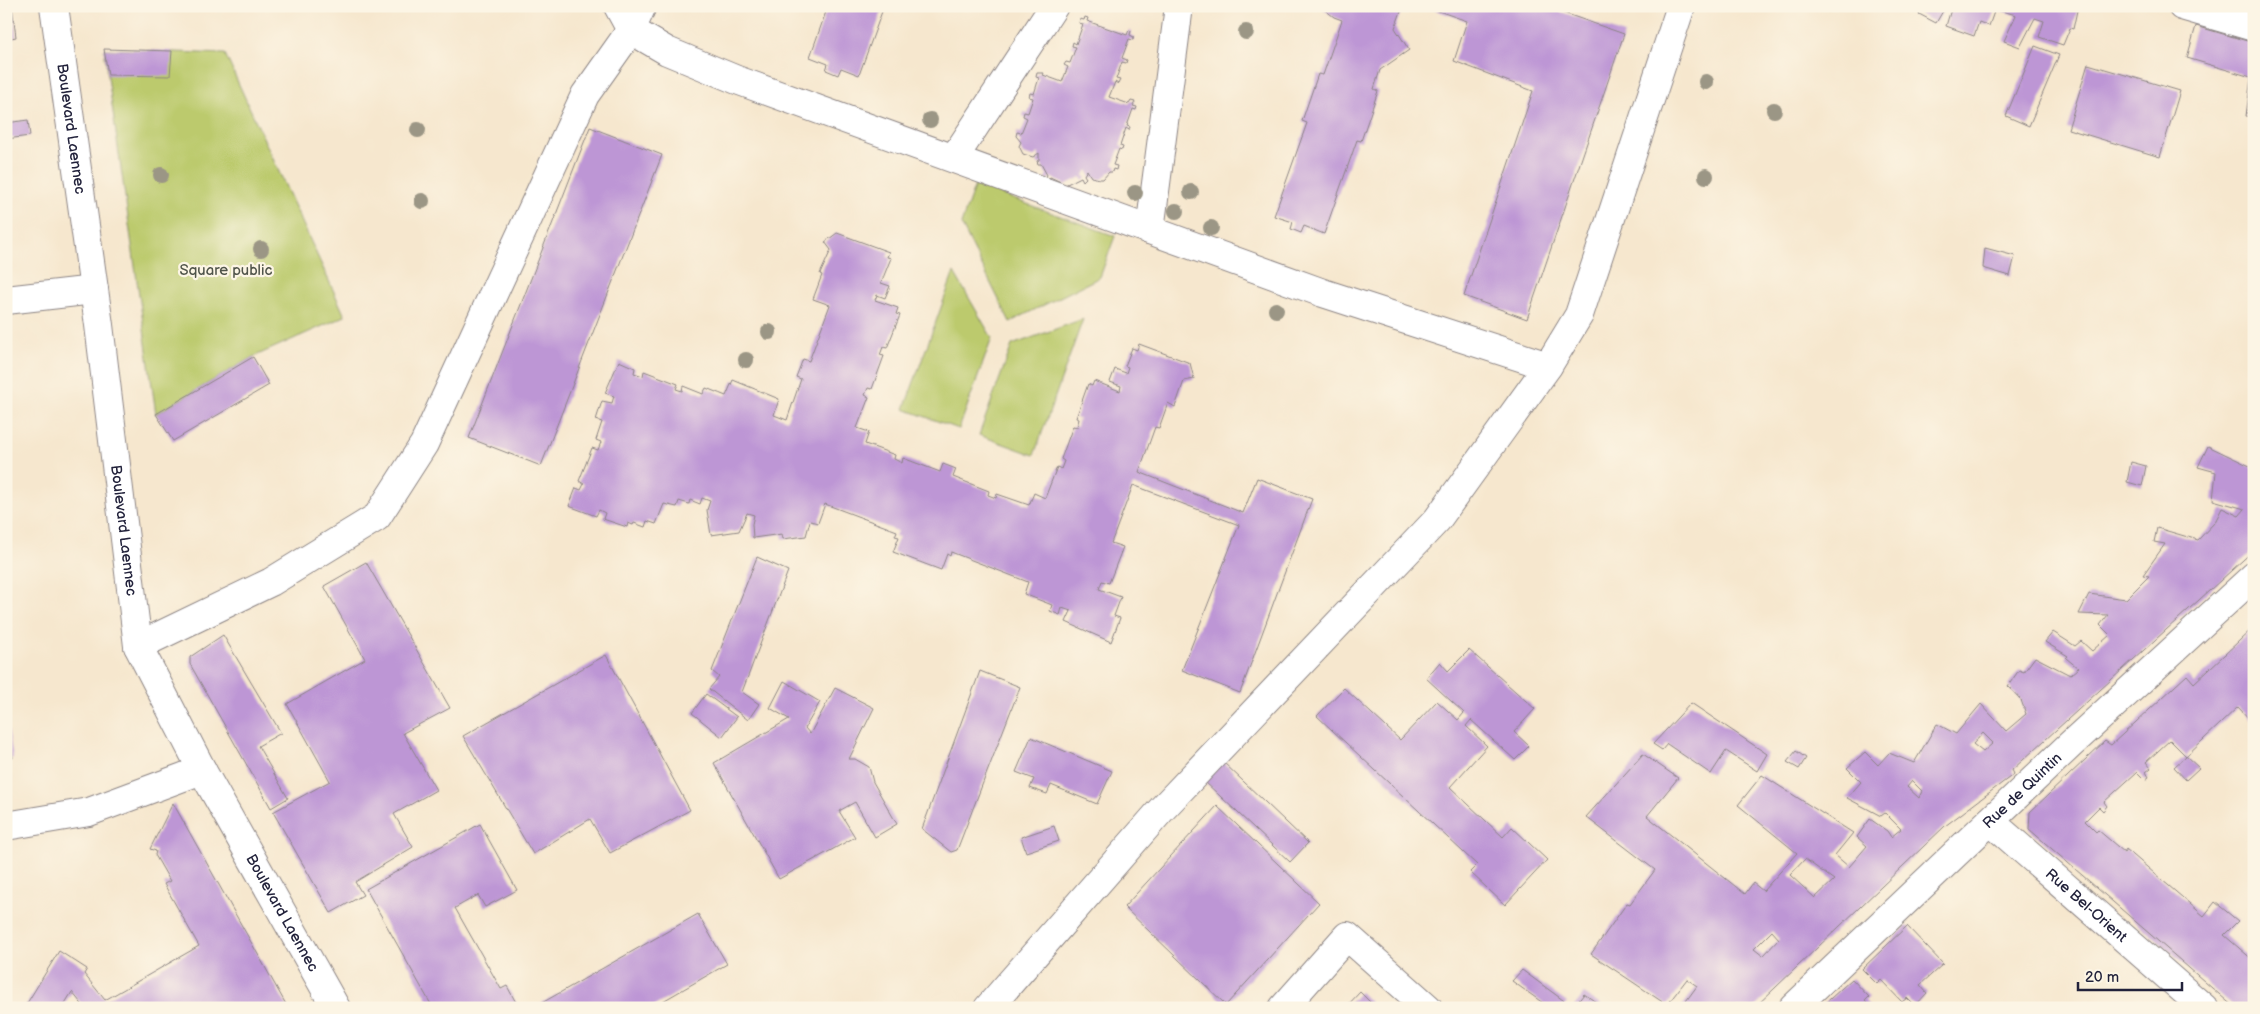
<svg xmlns="http://www.w3.org/2000/svg" width="2260" height="1014" font-family="'Balsamiq Sans',sans-serif">
	<style>
		.green { fill: #bcca6d; stroke: #6f7654 }
		.building { fill: #bd96d5; fill-rule: evenodd }
		.lines { fill: none; stroke-linecap: round; stroke-linejoin: round }
		.minor-casing { stroke: #8c8484; stroke-width: 30 }
		.minor { stroke: #fff; stroke-width: 28 }
		.tree { fill: #9b9685 }
		.labels { text-anchor: middle; dominant-baseline: central; stroke-width: 4.5; stroke-linejoin: round; paint-order: stroke }
		.street-label { font-size: 15px; fill: #22223b; stroke: #fcf5e5 }
		.park-label { font-size: 15px; fill: #50544a; stroke: #fcf5e5 }
	</style>
	<rect width="100%" height="100%" fill="#fcf5e5"/>
	<filter id="ink" filterUnits="userSpaceOnUse"><feTurbulence type="fractalNoise" baseFrequency=".02" numOctaves="2"/><feDisplacementMap in="SourceGraphic" scale="10" xChannelSelector="R" yChannelSelector="G"/><feConvolveMatrix kernelMatrix="1 2 1 2 8 2 1 2 1" color-interpolation-filters="sRGB"/></filter>
	<filter id="wash" filterUnits="userSpaceOnUse"><feTurbulence type="fractalNoise" baseFrequency=".0096" numOctaves="4" result="noise"/><feDisplacementMap in="SourceGraphic" scale="20" xChannelSelector="R" yChannelSelector="G"/><feGaussianBlur stdDeviation="1.12" result="paint"/><feColorMatrix in="noise" values="0 0 0 0 0 0 0 0 0 0 0 0 0 0 0 0 0 1.4 0 .05"/><feComposite in="paint" operator="in"/></filter>
	<g filter="url(#wash)">
		<rect width="100%" height="100%" fill="#f6e7ce"/>
		<!-- green -->
		<g class="green">
			<polygon points="104,49 225,54 345,316 253,357 156,414"/>
			<polygon points="975,185 1115,236 1100,277 1010,322 961,224"/>
			<polygon points="954,272 992,338 959,429 904,409"/>
			<polygon points="1083,319 1034,455 979,435 1012,345"/>
		</g>
		<g id="blocks">
			<!-- building -->
			<g class="building">
				<polygon points="6,6 12,6 16,37 6,39"/>
				<polygon points="828,6 884,6 859,75 841,68 838,75 826,70 828,64 810,57"/>
				<polygon points="1320,6 1403,6 1395,28 1409,50 1380,70 1374,89 1378,91 1361,141 1357,140 1324,234 1304,226 1301,233 1291,229 1293,222 1274,216 1307,123 1302,121 1318,74 1323,75 1342,20 1334,17"/>
				<polygon points="1424,6 1544,6 1624,34 1527,319 1464,296 1533,91 1454,61 1467,21"/>
				<polygon points="1923,6 1935,6 1943,11 1936,23 1919,14"/>
				<polygon points="1952,6 2078,6 2073,29 2070,28 2063,45 2039,37 2044,21 2035,18 2020,47 2004,41 2016,15 1995,9 1989,26 1979,22 1974,36 1946,26"/>
				<polygon points="1085,17 1088,18 1087,21 1127,35 1129,30 1131,31 1130,35 1134,37 1133,40 1129,39 1122,58 1127,60 1126,63 1122,62 1116,79 1120,80 1118,84 1115,82 1109,97 1129,104 1131,101 1135,102 1133,106 1137,107 1136,110 1133,109 1127,126 1130,127 1129,130 1126,128 1120,146 1123,147 1122,150 1119,149 1113,165 1117,166 1116,170 1113,169 1112,172 1109,172 1103,179 1100,179 1091,177 1087,170 1084,175 1086,178 1083,181 1081,177 1063,186 1063,183 1050,177 1048,180 1045,178 1047,175 1041,164 1038,164 1037,161 1039,160 1039,153 1033,157 1023,154 1019,146 1021,142 1016,136 1017,132 1021,133 1027,118 1023,116 1024,112 1028,113 1033,98 1029,97 1030,93 1034,94 1039,78 1036,77 1037,73 1044,73 1043,75 1062,82 1068,67 1064,65 1066,62 1070,63 1076,47 1072,46 1073,42 1076,44 1083,24 1079,23 1080,19 1084,20"/>
				<polygon points="2196,26 2254,43 2254,117 2246,116 2251,77 2187,58"/>
				<polygon points="2035,46 2059,55 2029,126 2006,116"/>
				<polygon points="104,49 172,51 170,76 108,75"/>
				<polygon points="2088,64 2180,91 2160,157 2068,129"/>
				<polygon points="28,120 30,136 6,139 6,123"/>
				<polygon points="590,127 662,155 541,466 469,438"/>
				<polygon points="837,233 889,252 887,257 891,258 881,283 890,286 885,298 877,295 875,300 898,308 896,314 900,315 887,348 883,347 880,355 884,356 872,389 868,388 865,395 869,397 857,428 869,432 865,444 895,455 894,459 902,463 903,458 940,472 943,464 956,469 953,477 989,491 988,495 996,498 997,494 1029,505 1034,493 1045,498 1057,467 1061,469 1064,461 1061,459 1073,426 1077,427 1079,419 1076,418 1088,384 1092,386 1094,381 1120,391 1121,386 1110,382 1115,369 1126,373 1128,367 1125,366 1132,348 1137,350 1139,344 1190,363 1194,379 1184,381 1175,407 1168,403 1159,428 1155,427 1139,472 1243,513 1257,478 1312,499 1240,693 1182,670 1239,525 1133,485 1111,543 1123,547 1109,583 1102,581 1099,589 1121,597 1114,616 1120,618 1111,642 1066,622 1071,611 1062,608 1060,615 1050,611 1052,605 1024,594 1028,582 951,552 950,556 947,554 941,570 893,552 899,537 895,536 897,531 825,504 818,523 810,521 806,536 783,539 782,534 753,538 752,524 754,515 747,513 739,531 711,535 707,510 710,501 702,498 700,504 690,500 689,504 679,501 677,507 664,504 656,524 647,521 645,527 634,523 633,525 628,523 627,527 603,519 605,513 599,510 596,516 569,506 576,488 581,490 584,484 579,481 592,448 598,450 601,442 596,440 602,422 596,420 602,401 612,403 614,396 605,393 619,361 635,368 634,373 643,376 644,371 678,384 676,389 682,391 683,386 703,394 706,388 726,396 733,380 779,399 774,415 787,420 801,379 796,377 803,359 809,361 830,305 813,299 822,275 820,274 831,250 825,242"/>
				<polygon points="1985,248 2015,256 2010,276 1983,268"/>
				<polygon points="253,357 269,385 173,441 156,414"/>
				<path d="M2208,446L2254,468V550L2012,770L2014,774L1945,826L1754,1008H1681L1697,986L1687,979L1667,1005L1591,954L1627,903L1630,904L1655,870L1586,817L1643,754L1678,778L1647,816L1745,894L1753,883L1763,891L1797,853L1738,805L1762,775L1853,833L1835,855L1849,867L1867,846L1857,837L1870,819L1887,831L1891,837L1901,829L1885,813L1881,816L1847,798L1861,782L1847,768L1865,752L1878,765L1889,753L1914,763L1937,724L1956,734L1981,704L2006,731L2026,714L2021,700L2008,686L2019,670L2024,672L2035,657L2070,675L2078,668L2066,658L2068,656L2045,642L2053,632L2075,646L2081,641L2092,651L2110,635L2100,625L2108,615L2079,614L2089,594L2126,599L2149,576L2143,575L2165,544L2154,542L2157,528L2198,540L2215,522L2222,508L2239,516L2245,509L2213,500L2216,472L2198,467ZM1983,733L1993,743L1983,752L1973,744ZM1912,781L1922,791L1919,798L1907,787ZM1805,859L1834,880L1815,898L1790,875ZM1772,931L1779,939L1763,956L1754,949Z"/>
				<polygon points="2131,462 2146,466 2142,486 2127,482"/>
				<polygon points="757,557 788,571 742,692 759,704 748,720 709,689 719,677 712,671"/>
				<polygon points="366,562 450,708 403,733 436,790 394,814 413,847 355,882 363,895 331,913 273,812 330,781 287,704 365,659 324,586"/>
				<polygon points="2254,627 2254,724 2238,707 2186,756 2199,768 2186,780 2174,767 2186,756 2170,740 2146,762 2151,768 2146,772 2149,777 2145,780 2137,772 2104,802 2107,806 2103,811 2099,807 2085,821 2096,832 2098,830 2124,852 2126,849 2204,916 2215,902 2238,921 2224,935 2254,961 2254,1008 2235,1008 2029,829 2030,812 2105,741 2111,745 2187,675 2194,683"/>
				<polygon points="223,635 281,733 258,746 288,798 271,808 190,664 190,657"/>
				<polygon points="1469,650 1535,709 1514,732 1529,746 1515,760 1471,720 1466,726 1487,746 1450,787 1503,837 1512,827 1547,860 1505,905 1470,872 1477,865 1317,716 1344,688 1400,740 1437,701 1458,720 1464,713 1426,678 1440,662 1448,671"/>
				<polygon points="606,655 690,810 610,853 590,819 533,854 463,736"/>
				<polygon points="980,671 1020,687 957,850 951,852 922,829"/>
				<polygon points="784,681 820,702 805,728 810,734 835,688 874,708 849,759 855,759 869,767 873,782 897,824 875,837 855,802 839,811 855,837 779,879 714,763 789,719 770,708"/>
				<polygon points="706,694 737,717 722,737 692,713"/>
				<polygon points="1691,703 1767,754 1757,771 1726,751 1711,774 1667,744 1662,750 1653,744"/>
				<polygon points="6,717 13,758 6,759"/>
				<polygon points="1031,737 1112,771 1097,804 1051,785 1047,794 1030,788 1034,779 1016,772"/>
				<polygon points="1796,751 1806,758 1799,769 1787,762"/>
				<polygon points="1222,761 1308,843 1290,862 1203,780"/>
				<polygon points="173,803 288,1008 85,1008 72,992 62,1008 24,1008 59,951 87,969 84,974 105,1000 199,946 164,884 170,881 155,855 156,851 150,849"/>
				<polygon points="1217,806 1319,903 1226,1005 1124,907"/>
				<polygon points="480,824 517,890 485,907 478,895 455,908 501,989 507,986 519,1008 433,1008 366,889"/>
				<polygon points="1054,826 1059,841 1026,852 1021,837"/>
				<polygon points="698,914 727,964 651,1008 533,1008"/>
				<polygon points="1907,926 1943,964 1920,985 1927,993 1915,1006 1907,998 1902,1002 1881,980 1877,984 1862,969"/>
				<polygon points="1522,970 1567,1003 1563,1008 1550,1008 1512,981"/>
				<polygon points="1852,979 1869,997 1865,1001 1871,1008 1820,1008"/>
				<polygon points="1360,992 1376,1008 1345,1008"/>
				<polygon points="1584,994 1605,1008 1573,1008"/>
			</g>
		</g>
	</g>
	<g filter="url(#ink)">
		<use href="#blocks" fill-opacity="0" stroke="#8c8484" stroke-width="1"/>
		<g class="lines">
			<!-- minor casing -->
			<g class="minor-casing">
				<g id="minor">
					<path id="s1" d="M54,6L99,325L138,646L202,770L336,1008"/>
					<polyline points="618,6 631,30 667,51 737,80 1323,293 1548,366 1579,315 1681,6"/>
					<polyline points="2182,6 2254,27"/>
					<polyline points="954,158 1054,6"/>
					<polyline points="1150,230 1179,6"/>
					<polyline points="6,300 94,290"/>
					<polyline points="138,646 271,582 377,517 424,444 585,95 631,30 642,6"/>
					<path id="s2" d="M1990,821L2204,1008"/>
					<polyline points="6,826 89,812 202,770"/>
					<polyline points="988,1008 1162,809 1437,520 1548,366"/>
					<polyline points="1283,1008 1347,936 1428,1008"/>
					<path id="s3" d="M1793,1008L2070,745L2254,576"/>
				</g>
			</g>
			<!-- minor -->
			<use href="#minor" class="minor"/>
		</g>
		<!-- trees -->
		<g class="tree">
			<circle cx="1246" cy="32" r="8"/>
			<circle cx="1706" cy="82" r="8"/>
			<circle cx="1774" cy="110" r="8"/>
			<circle cx="930" cy="120" r="8"/>
			<circle cx="418" cy="130" r="8"/>
			<circle cx="161" cy="175" r="8"/>
			<circle cx="1706" cy="176" r="8"/>
			<circle cx="1191" cy="192" r="8"/>
			<circle cx="1135" cy="193" r="8"/>
			<circle cx="422" cy="201" r="8"/>
			<circle cx="1176" cy="211" r="8"/>
			<circle cx="1211" cy="228" r="8"/>
			<circle cx="261" cy="249" r="8"/>
			<circle cx="1276" cy="310" r="8"/>
			<circle cx="769" cy="332" r="8"/>
			<circle cx="746" cy="360" r="8"/>
		</g>
	</g>
	<g class="labels">
		<!-- street labels -->
		<g class="street-label">
			<text stroke="none"><textPath href="#s1" startOffset="124">Boulevard Laennec</textPath></text>
			<text stroke="none"><textPath href="#s1" startOffset="529">Boulevard Laennec</textPath></text>
			<text stroke="none"><textPath href="#s3" startOffset="316">Rue de Quintin</textPath></text>
			<text stroke="none"><textPath href="#s2" startOffset="128">Rue Bel-Orient</textPath></text>
			<text stroke="none"><textPath href="#s1" startOffset="949">Boulevard Laennec</textPath></text>
		</g>
		<!-- park labels -->
		<g class="park-label">
			<text x="226" y="270">Square public</text>
		</g>
	</g>
	<!-- margin -->
	<rect width="2260" height="1014" fill="none" stroke="#fcf5e5" stroke-width="25"/>
	<!-- scale -->
	<path d="M2078 982v8h104v-8" fill="none" stroke="#22223b" stroke-width="2.5"/>
	<text x="2085" y="982" font-size="15" fill="#22223b" stroke="#fcf5e5" stroke-width="4" paint-order="stroke">20 m</text>
</svg>
